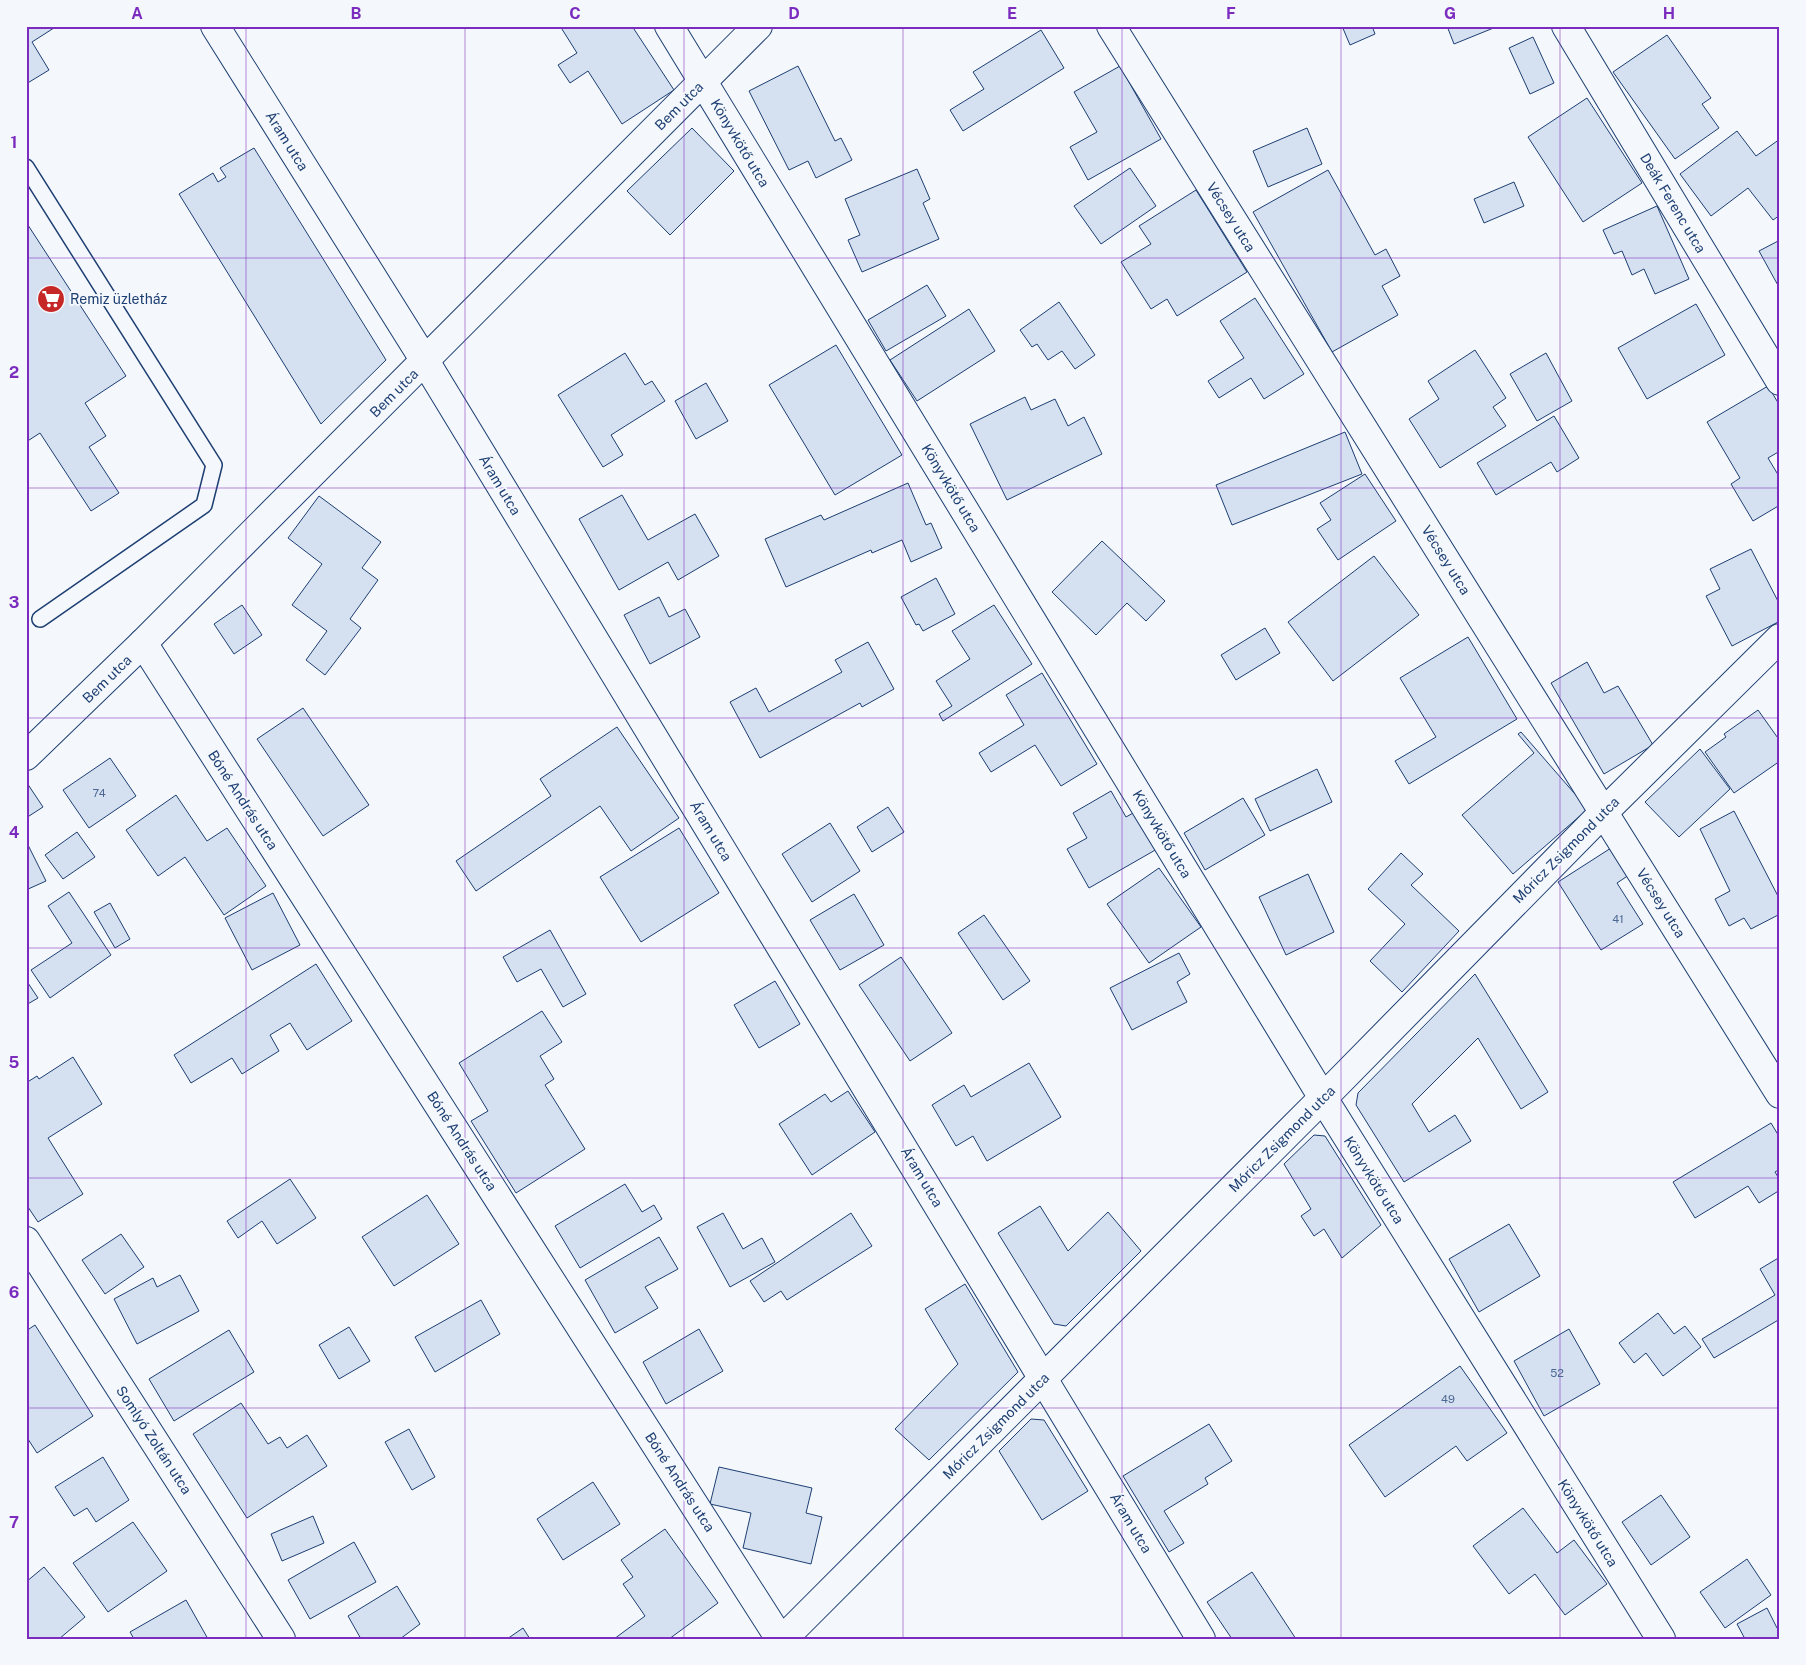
<svg xmlns="http://www.w3.org/2000/svg" width="1806" height="1665" font-family="'Public Sans',sans-serif">
	<style>
		.building { fill: #d5e0f0; stroke: #1d3f73 }
		.lines { fill: none; stroke-linecap: round; stroke-linejoin: round }
		.service-casing { stroke: #1d3f73; stroke-width: 18 }
		.minor-casing { stroke: #1d3f73; stroke-width: 30 }
		.service { stroke: #f4f7fb; stroke-width: 15 }
		.minor { stroke: #f4f7fb; stroke-width: 28 }
		.grid { fill: none; stroke: #7b2cbf; stroke-width: 1; stroke-opacity: 0.55 }
		.labels { text-anchor: middle; dominant-baseline: central; stroke-width: 4; stroke-linejoin: round; paint-order: stroke }
		.number-label { font-size: 11px; fill: #4b6792 }
		.street-label { font-size: 14px; fill: #1d3f73; stroke: #f4f7fb }
		.poi-label { font-size: 14px; fill: #1d3f73; stroke: #f4f7fb; text-anchor: start }
		.neatline { fill: none; stroke: #7b2cbf; stroke-width: 2 }
		.grid-label { font-size: 16px; text-anchor: middle; font-weight: bold; fill: #7b2cbf }
	</style>
	<rect width="100%" height="100%" fill="#f4f7fb"/>
	<!-- building -->
	<g class="building">
		<polygon points="26,26 57,26 32,42 49,70 26,84"/>
		<polygon points="560,26 632,26 674,90 622,124 588,71 570,83 558,65 577,53"/>
		<polygon points="1342,26 1372,26 1375,34 1350,45"/>
		<polygon points="1447,26 1496,26 1496,27 1454,44"/>
		<polygon points="1041,30 1064,68 963,131 950,110 984,89 973,72"/>
		<polygon points="1667,35 1711,98 1702,104 1719,128 1675,159 1613,72"/>
		<polygon points="1533,37 1554,83 1530,94 1509,48"/>
		<polygon points="798,66 835,141 841,138 852,160 816,178 808,161 789,170 749,91"/>
		<polygon points="1120,66 1161,139 1088,180 1070,147 1097,132 1074,92"/>
		<polygon points="1587,98 1642,183 1583,222 1528,137"/>
		<polygon points="692,128 734,171 670,235 627,191"/>
		<polygon points="1307,128 1322,164 1268,187 1253,151"/>
		<polygon points="1737,131 1756,156 1780,139 1780,215 1773,220 1748,188 1711,216 1680,174"/>
		<polygon points="254,148 386,360 321,424 179,194 213,173 218,182 226,177 220,168"/>
		<polygon points="1130,168 1156,206 1101,244 1074,206"/>
		<polygon points="917,169 930,199 923,203 939,239 862,272 848,240 860,235 845,199"/>
		<polygon points="1328,170 1375,255 1386,249 1400,276 1382,286 1398,315 1332,352 1253,212"/>
		<polygon points="1514,182 1524,206 1484,223 1474,199"/>
		<polygon points="1196,190 1247,272 1177,316 1167,299 1151,309 1121,262 1151,244 1139,226"/>
		<polygon points="1657,206 1689,279 1655,294 1644,269 1632,275 1622,251 1614,254 1603,230"/>
		<polygon points="26,222 126,376 85,403 106,436 89,447 119,493 91,511 40,433 26,442"/>
		<polygon points="1780,240 1780,289 1759,251"/>
		<polygon points="927,285 946,316 886,351 868,320"/>
		<polygon points="1255,298 1304,374 1264,399 1251,378 1219,398 1208,381 1244,358 1220,321"/>
		<polygon points="1059,302 1095,355 1075,369 1062,351 1048,360 1037,344 1032,347 1020,330"/>
		<polygon points="1696,304 1725,355 1647,399 1618,348"/>
		<polygon points="969,309 995,351 917,401 890,360"/>
		<polygon points="836,345 902,455 835,495 769,385"/>
		<polygon points="1475,350 1506,398 1493,407 1506,426 1440,468 1409,419 1439,399 1428,381"/>
		<polygon points="625,353 645,385 652,381 665,401 611,435 623,455 603,467 558,395"/>
		<polygon points="1546,353 1572,401 1537,421 1510,374"/>
		<polygon points="706,383 728,421 696,439 675,401"/>
		<polygon points="1768,386 1780,406 1780,451 1768,458 1780,478 1780,505 1753,521 1731,484 1740,478 1707,422"/>
		<polygon points="1025,397 1031,410 1055,399 1068,426 1084,417 1102,454 1007,500 970,424"/>
		<polygon points="1554,416 1579,458 1557,472 1551,462 1496,495 1477,463"/>
		<polygon points="1345,432 1362,474 1232,525 1216,485"/>
		<polygon points="1365,474 1396,521 1338,560 1317,529 1331,520 1320,503"/>
		<polygon points="908,483 926,525 931,523 942,548 911,562 902,540 872,553 871,550 786,587 765,539 821,515 824,520"/>
		<polygon points="622,495 648,540 695,514 719,556 678,580 668,562 619,590 579,519"/>
		<polygon points="319,496 381,542 362,568 378,580 350,619 361,628 325,675 306,660 327,631 292,605 322,564 288,538"/>
		<polygon points="1102,541 1165,601 1146,621 1127,603 1096,635 1052,592"/>
		<polygon points="1751,549 1780,605 1780,621 1732,646 1706,596 1720,589 1710,569"/>
		<polygon points="1374,556 1419,615 1333,681 1288,622"/>
		<polygon points="936,578 955,614 923,631 919,624 916,625 901,597"/>
		<polygon points="659,597 669,617 685,609 700,637 650,664 624,615"/>
		<polygon points="242,605 262,635 234,654 214,624"/>
		<polygon points="994,605 1032,664 943,721 939,714 952,706 936,681 970,659 952,631"/>
		<polygon points="1265,628 1280,653 1236,680 1221,655"/>
		<polygon points="1468,637 1517,719 1409,784 1395,761 1436,737 1400,678"/>
		<polygon points="868,642 894,689 862,707 860,703 760,758 730,702 756,688 769,712 842,672 835,660"/>
		<polygon points="1587,662 1604,693 1618,686 1653,745 1604,774 1551,683"/>
		<polygon points="1042,673 1097,764 1061,786 1035,745 991,772 979,753 1024,725 1006,695"/>
		<polygon points="303,708 369,805 323,836 257,739"/>
		<polygon points="1758,710 1780,741 1780,761 1734,793 1705,752 1726,737 1724,734"/>
		<polygon points="617,727 679,818 631,851 600,806 476,891 456,861 551,796 540,779"/>
		<polygon points="1521,732 1588,809 1513,874 1462,815 1534,753 1518,734"/>
		<polygon points="1700,749 1730,789 1679,837 1645,802"/>
		<polygon points="110,758 136,796 89,828 63,790"/>
		<polygon points="1317,769 1332,802 1270,831 1255,799"/>
		<polygon points="27,783 43,807 26,818 26,784"/>
		<polygon points="1111,791 1126,817 1142,808 1164,845 1089,888 1067,849 1087,838 1073,813"/>
		<polygon points="176,795 207,841 227,828 266,886 224,915 185,857 158,876 126,830"/>
		<polygon points="1243,798 1265,835 1205,870 1184,833"/>
		<polygon points="888,807 904,832 872,852 857,827"/>
		<polygon points="1734,811 1780,900 1780,914 1751,929 1744,918 1729,926 1715,899 1730,891 1700,829"/>
		<polygon points="830,823 860,871 812,902 782,854"/>
		<polygon points="679,828 719,893 641,942 600,877"/>
		<polygon points="77,832 95,857 63,879 45,855"/>
		<polygon points="26,841 46,881 26,890"/>
		<polygon points="1611,848 1629,875 1617,883 1643,924 1601,950 1558,882"/>
		<polygon points="1401,853 1423,874 1411,885 1459,931 1402,992 1370,961 1405,924 1368,889"/>
		<polygon points="1159,868 1201,927 1149,963 1107,904"/>
		<polygon points="1308,874 1334,932 1286,955 1259,897"/>
		<polygon points="69,892 111,955 50,998 31,970 72,943 48,906"/>
		<polygon points="273,893 300,945 252,970 225,918"/>
		<polygon points="854,894 884,945 840,970 810,920"/>
		<polygon points="110,903 130,939 115,948 94,912"/>
		<polygon points="984,915 1030,981 1003,1000 958,933"/>
		<polygon points="550,930 586,994 563,1007 541,969 517,982 503,957"/>
		<polygon points="1179,953 1190,974 1177,982 1187,1002 1132,1030 1110,988"/>
		<polygon points="901,957 952,1033 910,1061 859,985"/>
		<polygon points="316,964 352,1021 307,1050 290,1023 270,1035 279,1051 242,1074 232,1058 191,1083 174,1055"/>
		<polygon points="1475,974 1548,1092 1521,1109 1478,1038 1412,1104 1429,1132 1455,1115 1471,1141 1404,1182 1356,1105 1358,1093"/>
		<polygon points="26,980 38,998 26,1005"/>
		<polygon points="775,981 800,1024 759,1048 734,1005"/>
		<polygon points="542,1011 562,1042 540,1056 554,1079 545,1085 585,1149 516,1193 471,1121 488,1111 459,1063"/>
		<polygon points="73,1057 102,1104 48,1138 83,1194 38,1222 26,1204 26,1083 37,1076 39,1079"/>
		<polygon points="1029,1063 1061,1117 987,1161 973,1136 956,1146 932,1105 964,1085 971,1097"/>
		<polygon points="848,1091 875,1132 812,1175 779,1124 825,1094 831,1102"/>
		<polygon points="1771,1123 1780,1138 1780,1169 1775,1172 1780,1180 1780,1190 1759,1203 1748,1186 1695,1218 1673,1182"/>
		<polygon points="1314,1135 1325,1136 1381,1225 1342,1258 1324,1229 1314,1236 1301,1216 1311,1209 1284,1164"/>
		<polygon points="290,1179 316,1218 277,1244 262,1221 238,1238 227,1221"/>
		<polygon points="625,1184 642,1212 654,1205 662,1219 580,1268 555,1226"/>
		<polygon points="427,1195 459,1244 394,1286 362,1237"/>
		<polygon points="1040,1206 1068,1251 1108,1212 1141,1251 1066,1326 1054,1324 998,1233"/>
		<polygon points="723,1213 743,1249 762,1238 775,1262 730,1287 697,1227"/>
		<polygon points="851,1213 872,1246 787,1300 781,1291 764,1302 750,1281"/>
		<polygon points="1509,1224 1540,1276 1479,1312 1449,1259"/>
		<polygon points="121,1234 144,1267 105,1294 82,1260"/>
		<polygon points="659,1237 678,1269 645,1287 658,1308 615,1333 585,1280"/>
		<polygon points="1780,1257 1780,1319 1714,1358 1702,1339 1775,1295 1760,1269"/>
		<polygon points="180,1275 199,1311 137,1344 114,1299 153,1278 157,1287"/>
		<polygon points="965,1284 1018,1372 929,1460 895,1429 958,1364 925,1309"/>
		<polygon points="481,1300 500,1334 435,1372 415,1337"/>
		<polygon points="1658,1313 1674,1334 1685,1326 1701,1347 1663,1376 1646,1353 1634,1363 1619,1343"/>
		<polygon points="35,1325 93,1416 37,1453 26,1436 26,1331"/>
		<polygon points="349,1327 370,1361 339,1379 319,1345"/>
		<polygon points="699,1329 723,1371 666,1404 643,1362"/>
		<polygon points="1569,1329 1600,1384 1544,1416 1514,1361"/>
		<polygon points="229,1330 254,1372 174,1421 149,1379"/>
		<polygon points="1460,1366 1507,1433 1467,1461 1456,1446 1385,1497 1349,1445"/>
		<polygon points="241,1403 268,1444 280,1437 287,1448 307,1435 327,1466 247,1518 193,1434"/>
		<polygon points="1031,1419 1044,1420 1088,1491 1042,1520 999,1451"/>
		<polygon points="1209,1424 1232,1461 1205,1478 1208,1484 1164,1511 1184,1543 1169,1552 1123,1476"/>
		<polygon points="409,1429 435,1477 412,1490 385,1442"/>
		<polygon points="103,1457 129,1500 96,1522 87,1508 74,1516 55,1487"/>
		<polygon points="719,1467 812,1488 806,1513 822,1517 811,1564 743,1548 751,1513 710,1504"/>
		<polygon points="593,1482 620,1524 563,1560 537,1519"/>
		<polygon points="1661,1495 1690,1537 1651,1565 1622,1522"/>
		<polygon points="1523,1508 1557,1553 1574,1540 1607,1584 1565,1615 1535,1574 1509,1594 1473,1546"/>
		<polygon points="313,1516 324,1543 282,1561 271,1534"/>
		<polygon points="133,1522 167,1571 108,1612 73,1563"/>
		<polygon points="665,1529 718,1603 669,1639 614,1639 645,1616 623,1584 633,1577 621,1560"/>
		<polygon points="354,1542 376,1582 310,1619 288,1580"/>
		<polygon points="1747,1559 1771,1595 1725,1628 1700,1592"/>
		<polygon points="44,1567 85,1617 59,1639 28,1639 26,1636 26,1582"/>
		<polygon points="1252,1572 1296,1639 1232,1639 1207,1602"/>
		<polygon points="397,1586 420,1624 400,1639 361,1639 348,1616"/>
		<polygon points="186,1600 208,1639 134,1639 130,1632"/>
		<polygon points="1767,1608 1777,1628 1780,1627 1780,1639 1745,1639 1737,1624"/>
		<polygon points="523,1628 530,1639 507,1639"/>
	</g>
	<g class="lines">
		<!-- service casing -->
		<g class="service-casing">
			<polyline id="service" points="26,167 214,465 204,505 40,619"/>
		</g>
		<!-- minor casing -->
		<g class="minor-casing">
			<g id="minor">
				<polyline points="215,26 425,361 1201,1639"/>
				<polyline points="669,26 1323,1098 1661,1639"/>
				<polyline points="1111,26 1780,1094"/>
				<polyline points="1566,26 1780,381"/>
				<polyline points="143,643 780,1639"/>
				<polyline points="26,756 143,643 758,26"/>
				<polyline points="26,1241 281,1639"/>
				<polyline points="783,1639 1323,1098 1604,812 1780,638"/>
			</g>
		</g>
		<!-- service -->
		<use href="#service" class="service"/>
		<!-- minor -->
		<use href="#minor" class="minor"/>
	</g>
	<!-- grid -->
	<path class="grid" d="M246,26V1639M465,26V1639M684,26V1639M903,26V1639M1122,26V1639M1341,26V1639M1560,26V1639M26,258H1780M26,488H1780M26,718H1780M26,948H1780M26,1178H1780M26,1408H1780"/>
	<!-- icons -->
	<defs>
		<g id="supermarket-disc" transform="scale(1.4375)"><circle r="9.5" fill="#c62828" stroke="#f4f7fb"/><path d="M-6-5.5h2.5l.6 2H6L4.5 2H-2.5L-4.4-4H-6ZM-1.5 3.2a1.3 1.3 0 1 0 .1 0ZM3 3.2a1.3 1.3 0 1 0 .1 0Z" fill="#fff"/></g>
	</defs>
	<g fill-rule="evenodd">
		<use href="#supermarket-disc" x="51" y="299"/>
	</g>
	<g class="labels">
		<!-- number labels -->
		<g class="number-label">
			<text x="99" y="793">74</text>
			<text x="1618" y="919">41</text>
			<text x="1557" y="1373">52</text>
			<text x="1448" y="1399">49</text>
		</g>
		<!-- street labels -->
		<g class="street-label">
			<text transform="translate(679 106) rotate(-45)">Bem utca</text>
			<text transform="translate(287 141) rotate(58)">Áram utca</text>
			<text transform="translate(740 143) rotate(59)">Könyvkötő utca</text>
			<text transform="translate(1673 203) rotate(59)">Deák Ferenc utca</text>
			<text transform="translate(1231 217) rotate(58)">Vécsey utca</text>
			<text transform="translate(394 393) rotate(-45)">Bem utca</text>
			<text transform="translate(500 485) rotate(59)">Áram utca</text>
			<text transform="translate(951 488) rotate(59)">Könyvkötő utca</text>
			<text transform="translate(1446 560) rotate(58)">Vécsey utca</text>
			<text transform="translate(107 679) rotate(-44)">Bem utca</text>
			<text transform="translate(243 800) rotate(57)">Bóné András utca</text>
			<text transform="translate(711 831) rotate(59)">Áram utca</text>
			<text transform="translate(1162 834) rotate(59)">Könyvkötő utca</text>
			<text transform="translate(1566 850) rotate(-45)">Móricz Zsigmond utca</text>
			<text transform="translate(1661 903) rotate(58)">Vécsey utca</text>
			<text transform="translate(1282 1139) rotate(-45)">Móricz Zsigmond utca</text>
			<text transform="translate(462 1141) rotate(57)">Bóné András utca</text>
			<text transform="translate(922 1177) rotate(59)">Áram utca</text>
			<text transform="translate(1374 1180) rotate(58)">Könyvkötő utca</text>
			<text transform="translate(996 1426) rotate(-45)">Móricz Zsigmond utca</text>
			<text transform="translate(154 1440) rotate(57)">Somlyó Zoltán utca</text>
			<text transform="translate(680 1482) rotate(57)">Bóné András utca</text>
			<text transform="translate(1131 1523) rotate(59)">Áram utca</text>
			<text transform="translate(1588 1523) rotate(58)">Könyvkötő utca</text>
		</g>
		<!-- poi labels -->
		<g class="poi-label">
			<text x="70" y="299">Remiz üzletház</text>
		</g>
	</g>
	<!-- border -->
	<rect width="1806" height="1665" fill="none" stroke="#f4f7fb" stroke-width="55"/>
	<rect x="28" y="28" width="1750" height="1610" class="neatline"/>
	<g class="grid-label">
		<text x="137" y="19">A</text>
		<text x="356" y="19">B</text>
		<text x="575" y="19">C</text>
		<text x="794" y="19">D</text>
		<text x="1012" y="19">E</text>
		<text x="1231" y="19">F</text>
		<text x="1450" y="19">G</text>
		<text x="1669" y="19">H</text>
		<text x="14" y="148">1</text>
		<text x="14" y="378">2</text>
		<text x="14" y="608">3</text>
		<text x="14" y="838">4</text>
		<text x="14" y="1068">5</text>
		<text x="14" y="1298">6</text>
		<text x="14" y="1528">7</text>
	</g>
</svg>
